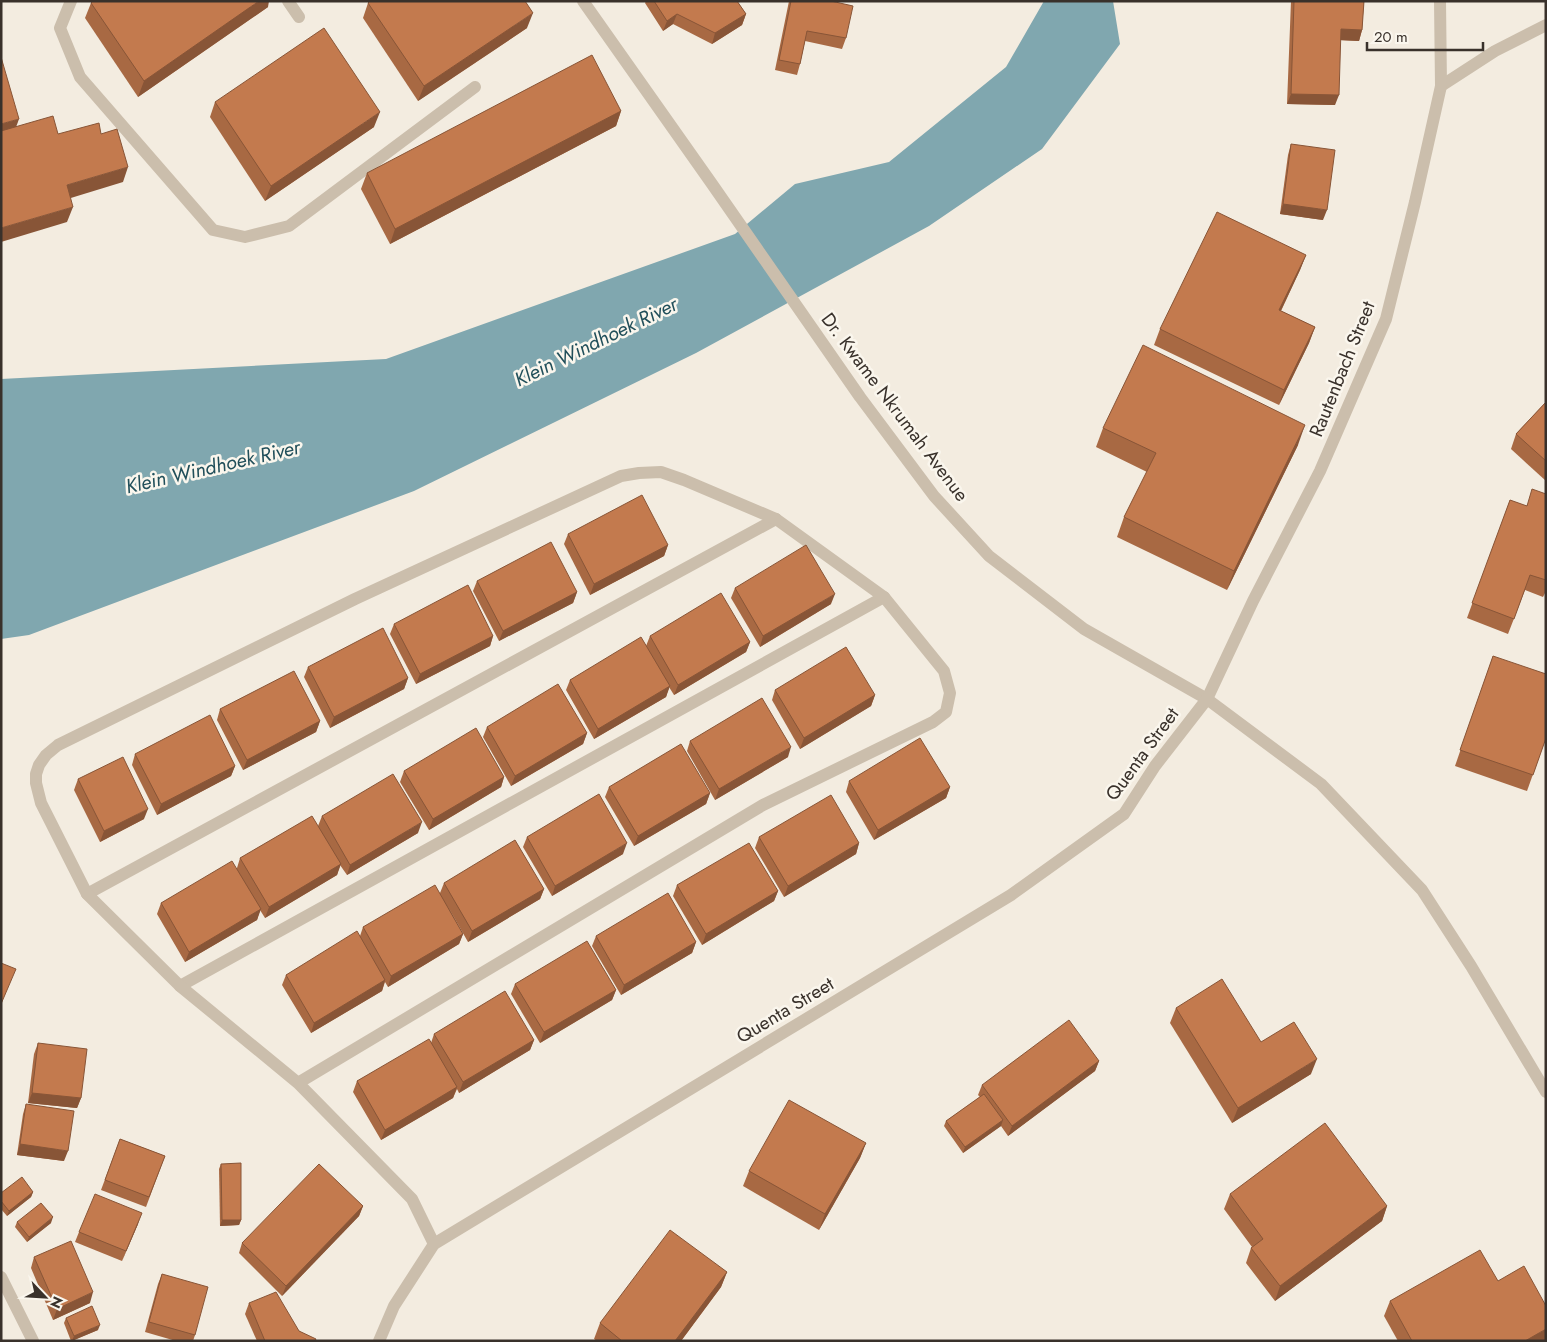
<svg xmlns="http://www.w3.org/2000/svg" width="1547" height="1342" font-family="Jost,sans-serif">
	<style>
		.water { fill: #80a7af }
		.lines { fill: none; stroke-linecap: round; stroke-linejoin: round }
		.minor { stroke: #cbbeac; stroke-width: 12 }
		.wall { fill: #a86943 }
		.shaded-wall { fill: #885537 }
		.building { fill: #c37a4e; stroke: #885537 }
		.labels { text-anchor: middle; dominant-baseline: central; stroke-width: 5; stroke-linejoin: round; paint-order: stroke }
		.street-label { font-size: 19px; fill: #39312b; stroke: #faf6ed }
		.water-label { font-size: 20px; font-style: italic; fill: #214f5a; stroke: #faf6ed }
	</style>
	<rect width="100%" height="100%" fill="#f3ece0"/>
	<!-- water -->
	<polygon class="water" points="1044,1 1113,1 1120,44 1042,149 929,226 696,353 414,491 29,635 1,639 1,379 386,359 735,234 795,184 889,162 1006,67"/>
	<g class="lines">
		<!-- minor -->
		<g class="minor">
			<polyline points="71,1 60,28 80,77 213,230 245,237 289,226 475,87"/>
			<polyline points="288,1 299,17"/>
			<polyline points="583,1 712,184 860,397 934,496 989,556 1084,629 1207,699 1321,784 1422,890 1471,966 1546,1092"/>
			<polyline points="1441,86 1495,51 1546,25"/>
			<polyline points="87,894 776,519"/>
			<polyline points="180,986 884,597"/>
			<polyline points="298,1083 763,805 933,722 946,712 950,693 944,671 884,597 776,519 684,480 661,472 639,473 621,476 355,599 58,745 46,755 39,765 36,774 36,783 41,803 87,894 180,986 298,1083 412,1199 434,1244"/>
			<polyline points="1,1277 33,1341"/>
			<polyline points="379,1341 394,1306 434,1244 1011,895 1124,814 1155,766 1207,699 1253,601 1320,471 1386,319 1415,202 1441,86 1440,1"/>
		</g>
	</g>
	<!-- wall -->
	<g class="wall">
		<polygon points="646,1 737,1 746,14 742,25 712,44 673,24 663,31 645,3"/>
		<polygon points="789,1 831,1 846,38 842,49 805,41 800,64 797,75 775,70"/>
		<polygon points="1291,1 1364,1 1362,30 1359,41 1340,40 1335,105 1287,104"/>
		<polygon points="91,3 268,7 138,97 85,18"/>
		<polygon points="368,3 527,28 418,101 363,18"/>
		<polygon points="215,102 374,127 265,201 210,117"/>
		<polygon points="621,111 616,126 390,244 361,189 367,173"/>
		<polygon points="1291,144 1323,220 1280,214 1288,155"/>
		<polygon points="1306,255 1300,270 1281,311 1315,327 1309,343 1279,405 1154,345 1160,329"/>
		<polygon points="1546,402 1546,481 1511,449 1516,434"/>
		<polygon points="1103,428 1298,445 1227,590 1117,537 1124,517 1147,472 1096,447"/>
		<polygon points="1546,494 1546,591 1543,597 1525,590 1508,634 1467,618 1510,500 1526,506"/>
		<polygon points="568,534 668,545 664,556 590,595 564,544"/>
		<polygon points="477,581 577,592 573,603 499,641 473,591"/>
		<polygon points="735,588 831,604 760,647 731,598"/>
		<polygon points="394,624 493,636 490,646 416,684 390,634"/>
		<polygon points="650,636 750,642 746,652 674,695 669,687 666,697 594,739 566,690 570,680 646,646"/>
		<polygon points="1493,656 1546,738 1527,791 1455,766"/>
		<polygon points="308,667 408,678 404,689 330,728 304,677"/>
		<polygon points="775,690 875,695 871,706 800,749 772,700"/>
		<polygon points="220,709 320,721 316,732 243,770 217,720"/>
		<polygon points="487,727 587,733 583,744 511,786 483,737"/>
		<polygon points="690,741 788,757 715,800 687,751"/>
		<polygon points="135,754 235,766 231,776 157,815 132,765"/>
		<polygon points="404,771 504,777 501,787 429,830 400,782"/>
		<polygon points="78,779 144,819 100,842 74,790"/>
		<polygon points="849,781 950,787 946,798 874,840 846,792"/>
		<polygon points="609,787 710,793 706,804 634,846 605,797"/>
		<polygon points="322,816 418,833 347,875 340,865 337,875 265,918 260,910 257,920 185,962 157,914 161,903 237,868 240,858 318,826"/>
		<polygon points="527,837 623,854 552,896 523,847"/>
		<polygon points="759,837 859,843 856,854 784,897 755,848"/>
		<polygon points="444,883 544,889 540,899 468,942 447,905 463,934 459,944 388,987 385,982 382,991 311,1033 282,985 286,975 360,936 363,927 440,893"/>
		<polygon points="677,885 778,891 774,901 702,945 673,896"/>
		<polygon points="596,936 696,942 692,953 621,995 592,946"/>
		<polygon points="515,984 616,990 612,1000 540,1043 511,994"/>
		<polygon points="1176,1008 1261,1042 1311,1074 1232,1123 1170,1023"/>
		<polygon points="434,1034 534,1040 530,1050 459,1093 457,1089 453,1098 381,1140 353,1092 357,1081 431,1043"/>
		<polygon points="38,1043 81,1098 77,1108 28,1103 34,1054"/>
		<polygon points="1099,1061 1095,1071 1008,1136 1001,1126 963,1153 944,1126 946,1121 980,1097 978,1095 982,1085"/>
		<polygon points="26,1104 64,1161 17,1155 23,1114"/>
		<polygon points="120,1139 165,1156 146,1207 101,1190"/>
		<polygon points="866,1143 860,1158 819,1230 743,1186 749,1171"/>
		<polygon points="221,1164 241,1220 239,1225 220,1226 219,1169"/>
		<polygon points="33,1192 31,1197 7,1216 1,1209 1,1193"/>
		<polygon points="1230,1194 1387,1206 1382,1221 1275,1301 1246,1263 1251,1248 1252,1247 1224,1209"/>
		<polygon points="363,1206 359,1216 282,1296 239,1253 242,1243"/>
		<polygon points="17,1222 51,1223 27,1242 15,1227"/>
		<polygon points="138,1224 122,1261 75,1242 79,1232"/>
		<polygon points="34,1257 90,1303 53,1320 31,1268"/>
		<polygon points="727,1272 721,1287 681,1341 597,1341 594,1339 600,1323"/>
		<polygon points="162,1274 195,1335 193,1341 176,1341 145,1332 158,1284"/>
		<polygon points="1498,1281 1546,1341 1398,1341 1384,1316 1390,1301"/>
		<polygon points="249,1303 299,1331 316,1341 257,1341 245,1314"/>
		<polygon points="66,1318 98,1330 71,1341 64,1323"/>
	</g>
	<!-- shaded-wall -->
	<g class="shaded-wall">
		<polygon points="259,1 269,1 268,7 138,97 144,81"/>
		<polygon points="533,13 527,28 418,101 424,86"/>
		<polygon points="677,14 673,24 663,31 667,21"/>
		<polygon points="746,14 742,25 712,44 715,33"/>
		<polygon points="1341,29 1362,30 1359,41 1337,40"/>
		<polygon points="1291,94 1339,95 1335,105 1287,104"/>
		<polygon points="621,111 616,126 390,244 395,229"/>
		<polygon points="380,112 374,127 265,201 271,186"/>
		<polygon points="19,119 15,130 1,134 1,124"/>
		<polygon points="128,167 123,182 61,201 67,185"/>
		<polygon points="1283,204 1327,210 1323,220 1280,214"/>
		<polygon points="73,207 67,222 1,242 1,228"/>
		<polygon points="1306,255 1300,270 1274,325 1279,310"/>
		<polygon points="1315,327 1309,343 1279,405 1284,390"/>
		<polygon points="1305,425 1298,445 1227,590 1234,571"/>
		<polygon points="668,545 664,556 590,595 594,584"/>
		<polygon points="577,592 573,603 499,641 503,631"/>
		<polygon points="835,594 831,604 760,647 763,636"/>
		<polygon points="493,636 490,646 416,684 420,674"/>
		<polygon points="750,642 746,652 674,695 678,685"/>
		<polygon points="408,678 404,689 330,728 334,717"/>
		<polygon points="670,686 666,697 594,739 598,729"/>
		<polygon points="875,695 871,706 800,749 804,738"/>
		<polygon points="320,721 316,732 243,770 247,760"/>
		<polygon points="587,733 583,744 511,786 515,776"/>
		<polygon points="791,747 788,757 715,800 719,789"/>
		<polygon points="235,766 231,776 157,815 161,804"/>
		<polygon points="504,777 501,787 429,830 433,819"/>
		<polygon points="950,787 946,798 874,840 878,830"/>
		<polygon points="710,793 706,804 634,846 638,836"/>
		<polygon points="148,809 144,819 100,842 104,831"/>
		<polygon points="422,822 418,833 347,875 350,865"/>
		<polygon points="627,843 623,854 552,896 555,886"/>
		<polygon points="859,843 856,854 784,897 788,886"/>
		<polygon points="341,864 337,875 265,918 269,907"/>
		<polygon points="544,889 540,899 468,942 472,931"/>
		<polygon points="778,891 774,901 702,945 706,934"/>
		<polygon points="261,909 257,920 185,962 189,952"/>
		<polygon points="463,934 459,944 388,987 391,976"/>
		<polygon points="696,942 692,953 621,995 624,985"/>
		<polygon points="385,980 382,991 311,1033 314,1023"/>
		<polygon points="616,990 612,1000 540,1043 544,1032"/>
		<polygon points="534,1040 530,1050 459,1093 463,1082"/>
		<polygon points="1317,1059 1311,1074 1232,1123 1238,1108"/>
		<polygon points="1099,1061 1095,1071 1008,1136 1012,1126"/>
		<polygon points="457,1087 453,1098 381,1140 385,1130"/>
		<polygon points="32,1093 81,1098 77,1108 28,1103"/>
		<polygon points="1003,1120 1001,1126 963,1153 965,1147"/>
		<polygon points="866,1143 860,1158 819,1230 825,1214"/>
		<polygon points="20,1144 68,1151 64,1161 17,1155"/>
		<polygon points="33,1192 31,1197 7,1216 9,1211"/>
		<polygon points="363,1206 359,1216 282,1296 286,1286"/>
		<polygon points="1387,1206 1382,1221 1275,1301 1280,1286"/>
		<polygon points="142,1213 138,1224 122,1261 126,1251"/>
		<polygon points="53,1217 51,1223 27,1242 29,1237"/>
		<polygon points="222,1220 241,1220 239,1225 220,1226"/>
		<polygon points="727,1272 721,1287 681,1341 675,1341"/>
		<polygon points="93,1292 90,1303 53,1320 57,1309"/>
		<polygon points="100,1325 98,1330 72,1341 74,1336"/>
		<polygon points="1546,1329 1546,1341 1525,1341"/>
	</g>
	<!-- building -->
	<g class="building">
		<polygon points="93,1 259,1 144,81 91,3"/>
		<polygon points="370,1 525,1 533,13 424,86 368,3"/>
		<polygon points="654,1 737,1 746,14 715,33 677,14 667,21"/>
		<polygon points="791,1 831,1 853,6 846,38 807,31 800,64 779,60"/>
		<polygon points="1294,1 1364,1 1362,30 1341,29 1339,95 1291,94"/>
		<polygon points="324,28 380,112 271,186 215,102"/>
		<polygon points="592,55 621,111 395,229 367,173"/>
		<polygon points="1,57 19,119 1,124"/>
		<polygon points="53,116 58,134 99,123 101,134 117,129 128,167 67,185 73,207 1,228 1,131"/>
		<polygon points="1291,144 1335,150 1327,210 1283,204"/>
		<polygon points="1217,212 1306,255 1279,310 1315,327 1284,390 1160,329"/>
		<polygon points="1143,345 1305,425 1234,571 1124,517 1156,453 1103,428"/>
		<polygon points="1546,402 1546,461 1516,434"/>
		<polygon points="1532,489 1546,494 1546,580 1530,575 1514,619 1472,603 1510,500 1527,506"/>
		<polygon points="642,495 668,545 594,584 568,534"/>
		<polygon points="551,542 577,592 503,631 477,581"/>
		<polygon points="806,545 835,594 763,636 735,588"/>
		<polygon points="468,585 493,636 420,674 394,624"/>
		<polygon points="721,593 750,642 678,685 650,636"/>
		<polygon points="383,628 408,678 334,717 308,667"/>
		<polygon points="641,637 670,686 598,729 570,680"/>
		<polygon points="846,647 875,695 804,738 775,690"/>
		<polygon points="1493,656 1546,674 1546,738 1533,775 1460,750"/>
		<polygon points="294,671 320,721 247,760 220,709"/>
		<polygon points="558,684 587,733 515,776 487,727"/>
		<polygon points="762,698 791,747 719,789 690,741"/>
		<polygon points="210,715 235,766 161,804 135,754"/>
		<polygon points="476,728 504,777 433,819 404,771"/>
		<polygon points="920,738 950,787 878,830 849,781"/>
		<polygon points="681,744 710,793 638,836 609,787"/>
		<polygon points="123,757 148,809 104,831 78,779"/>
		<polygon points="393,774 422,822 350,865 322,816"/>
		<polygon points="599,794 627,843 555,886 527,837"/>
		<polygon points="831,795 859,843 788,886 759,837"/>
		<polygon points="312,816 341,864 269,907 240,858"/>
		<polygon points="515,840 544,889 472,931 444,883"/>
		<polygon points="749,843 778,891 706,934 677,885"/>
		<polygon points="232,861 261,909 189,952 161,903"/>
		<polygon points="435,885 463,934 391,976 363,927"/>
		<polygon points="668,893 696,942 624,985 596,936"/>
		<polygon points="357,931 385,980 314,1023 286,975"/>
		<polygon points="587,941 616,990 544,1032 515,984"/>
		<polygon points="1,963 16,969 1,1004"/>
		<polygon points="1222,979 1261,1042 1294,1022 1317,1059 1238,1108 1176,1008"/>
		<polygon points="505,991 534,1040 463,1082 434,1034"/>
		<polygon points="1069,1020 1099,1061 1012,1126 982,1085"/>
		<polygon points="429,1039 457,1087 385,1130 357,1081"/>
		<polygon points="38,1043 87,1049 81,1098 32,1093"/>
		<polygon points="984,1094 1003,1120 965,1147 946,1121"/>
		<polygon points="789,1100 866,1143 825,1214 749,1171"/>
		<polygon points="26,1104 74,1111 68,1151 20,1144"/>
		<polygon points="1325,1123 1387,1206 1280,1286 1251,1248 1263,1239 1230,1194"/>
		<polygon points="120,1139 165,1156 149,1197 105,1180"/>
		<polygon points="241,1163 241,1220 222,1220 221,1164"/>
		<polygon points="319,1164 363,1206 286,1286 242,1243"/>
		<polygon points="22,1177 33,1192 9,1211 1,1201 1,1193"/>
		<polygon points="95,1194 142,1213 126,1251 79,1232"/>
		<polygon points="41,1203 53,1217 29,1237 17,1222"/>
		<polygon points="670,1230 727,1272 675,1341 622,1341 600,1323"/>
		<polygon points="71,1241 93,1292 57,1309 34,1257"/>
		<polygon points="1480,1250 1498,1281 1524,1266 1546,1306 1546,1329 1525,1341 1412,1341 1390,1301"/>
		<polygon points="162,1274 208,1287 195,1335 149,1322"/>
		<polygon points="276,1292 299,1331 316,1339 315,1341 265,1341 249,1303"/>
		<polygon points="92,1306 100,1325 74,1336 66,1318"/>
	</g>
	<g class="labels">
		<!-- street labels -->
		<g class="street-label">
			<text transform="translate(1342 369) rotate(-68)">Rautenbach Street</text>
			<text transform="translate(895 407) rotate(53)">Dr. Kwame Nkrumah Avenue</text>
			<text transform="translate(1142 754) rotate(-54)">Quenta Street</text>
			<text transform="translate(785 1010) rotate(-31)">Quenta Street</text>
		</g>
		<!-- water labels -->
		<g class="water-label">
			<text transform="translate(596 342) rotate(-26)">Klein Windhoek River</text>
			<text transform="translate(213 467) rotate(-13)">Klein Windhoek River</text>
		</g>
	</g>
	<!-- border -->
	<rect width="1547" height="1342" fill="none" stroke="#39312b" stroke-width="5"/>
	<!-- north arrow -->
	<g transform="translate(45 1297) rotate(115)" stroke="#faf6ed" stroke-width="4" paint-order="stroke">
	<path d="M0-4L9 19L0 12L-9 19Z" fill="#39312b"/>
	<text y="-8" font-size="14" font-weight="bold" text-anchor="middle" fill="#39312b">N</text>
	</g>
	<!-- scale -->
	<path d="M1367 42v8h116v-8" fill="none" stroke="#39312b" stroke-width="2.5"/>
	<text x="1374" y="42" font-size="15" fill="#39312b" stroke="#faf6ed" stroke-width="4" paint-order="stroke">20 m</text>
</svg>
